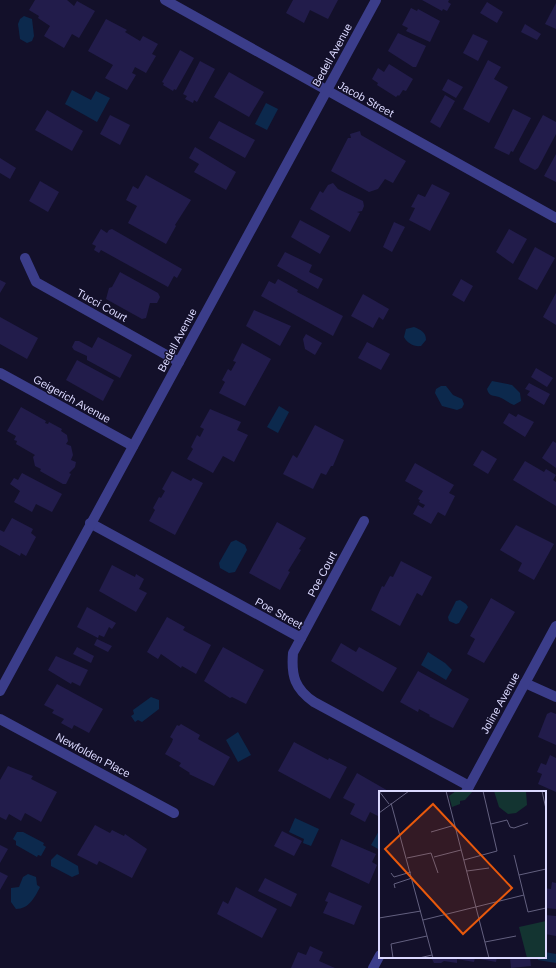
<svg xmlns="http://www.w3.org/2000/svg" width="556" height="968" font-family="Helvetica,sans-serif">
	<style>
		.water { fill: #0c294d }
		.building { fill: #221c4b }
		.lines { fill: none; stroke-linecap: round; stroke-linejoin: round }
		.service { stroke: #3b3d8a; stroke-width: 10 }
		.minor { stroke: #3b3d8a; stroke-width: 10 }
		.labels { text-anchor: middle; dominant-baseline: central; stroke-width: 3; stroke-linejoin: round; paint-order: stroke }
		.street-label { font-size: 11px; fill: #dbd9ff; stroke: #13102a }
		.inset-road { fill: none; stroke: #63607f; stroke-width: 1 }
		.view { fill: #e8590c; fill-opacity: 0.15; stroke: #e8590c; stroke-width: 2 }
		.inset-edge { fill: none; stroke: #dbd9ff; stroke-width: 2 }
	</style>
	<rect width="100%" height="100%" fill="#13102a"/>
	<!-- water -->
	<g class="water">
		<polygon points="24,16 32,19 34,36 32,41 27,43 20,39 18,24 20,19"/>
		<polygon points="72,90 91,100 96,91 110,98 97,122 65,104"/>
		<polygon points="266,103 278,109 267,130 255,124"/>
		<path d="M414,327C421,330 426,332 426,340L421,346C414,347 407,343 404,337L406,329Z"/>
		<path d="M492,381L512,385L520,393L521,401L514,405C509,403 504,399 499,397C493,395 489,397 487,389Z"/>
		<polygon points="441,386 446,386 453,395 462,399 464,404 462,408 457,410 442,406 435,393 436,389"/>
		<polygon points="279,406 289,412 278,433 267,427"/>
		<polygon points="236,540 245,545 247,550 235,572 229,573 220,568 219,563 231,542"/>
		<polygon points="460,600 466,604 468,607 459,623 456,624 449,621 448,617 456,601"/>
		<polygon points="428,652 445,663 452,670 446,680 421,665"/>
		<polygon points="151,697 159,700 159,709 142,722 138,720 135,722 131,716 134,714 133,710"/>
		<polygon points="238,732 251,755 238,762 226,740"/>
		<polygon points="295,818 319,829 311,846 303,843 304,839 289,832"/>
		<polygon points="380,829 380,850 371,845"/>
		<polygon points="17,832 23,832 44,843 43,845 46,847 41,856 38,855 37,857 16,845 16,841 13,839"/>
		<polygon points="57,854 78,866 79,874 72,877 51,866 51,860"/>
		<path d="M28,874L36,877L37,885L40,887C35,897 29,909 16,909L11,902V888L19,887L23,877Z"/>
		<polygon points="545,952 556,954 556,963 538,960 538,957 545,957"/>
	</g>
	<!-- building -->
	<g class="building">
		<polygon points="35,0 67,0 74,6 77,1 95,11 79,38 72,34 64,48 44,36 50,26 38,18 39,16 29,10"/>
		<polygon points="293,0 338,0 328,19 310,10 304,23 286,13"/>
		<polygon points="422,0 449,0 448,2 451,4 447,11 443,9 442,11"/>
		<polygon points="487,2 503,12 497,23 480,13"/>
		<polygon points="556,3 556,29 545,24"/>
		<polygon points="411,8 417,11 418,9 440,21 430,42 406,31 408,28 402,25"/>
		<polygon points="106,19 127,30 125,32 140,41 143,36 158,44 152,54 156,56 146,73 135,67 132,73 136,75 127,90 105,78 113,65 88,51"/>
		<polygon points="525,24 541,34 537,40 521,32"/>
		<polygon points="398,33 426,46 416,67 413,67 388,51"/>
		<polygon points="473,34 488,41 478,61 463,53"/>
		<polygon points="180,50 194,58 176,90 174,89 173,91 163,85 164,83 162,82"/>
		<polygon points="488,60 501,67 494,79 508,87 489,123 463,109"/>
		<polygon points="200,61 215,69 197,102 194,100 193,103 185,99 187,96 183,94"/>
		<polygon points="389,64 413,79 406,91 403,90 399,96 398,95 396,97 377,85 378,83 372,79 378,68 384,72"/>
		<polygon points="229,72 264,92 249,117 214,97"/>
		<polygon points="448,79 463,87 456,98 442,90"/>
		<polygon points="445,95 455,101 440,128 430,122"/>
		<polygon points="513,109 531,118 513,152 511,151 509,155 494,148"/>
		<polygon points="47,110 83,131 72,151 35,130"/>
		<polygon points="110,115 130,125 120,145 100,134"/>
		<polygon points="543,115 556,122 556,134 538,168 535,170 520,162 519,159"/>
		<polygon points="219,121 255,140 245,158 209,138"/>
		<polygon points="360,131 361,135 406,161 393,183 385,179 378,189 369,192 331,171 348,138 351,138 350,134"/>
		<polygon points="195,147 236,172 226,190 194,172 199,164 189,158"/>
		<polygon points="556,154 556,182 544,176"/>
		<polygon points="0,158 16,168 10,179 0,173"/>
		<polygon points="146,175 191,200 175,225 176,226 166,244 128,223 137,206 126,200 133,186 138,189"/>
		<polygon points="40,181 59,192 48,212 29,201"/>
		<polygon points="333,183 338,189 363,201 364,206 362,211 357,212 360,213 350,232 310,209 320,191 323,193 328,185"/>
		<polygon points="432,184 450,193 430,231 409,220 415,208 411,207 418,194 425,197"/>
		<polygon points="300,220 330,236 320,254 291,237"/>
		<polygon points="394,222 405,227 392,252 383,247"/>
		<polygon points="101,229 107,233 109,230 112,229 182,269 177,278 174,276 168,287 101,250 99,253 94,250 96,246 92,244"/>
		<polygon points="509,229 527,239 513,264 496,252"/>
		<polygon points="535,247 555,258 537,290 518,279"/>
		<polygon points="285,252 312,265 309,272 323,279 318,289 277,266"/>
		<polygon points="120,272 158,293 160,297 157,303 150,303 146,318 142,319 106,299 109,288 112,287"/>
		<polygon points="278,279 298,290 297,292 343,316 333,336 261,296 269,281 275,284"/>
		<polygon points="461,279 473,286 464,302 452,295"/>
		<polygon points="0,280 6,283 0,293"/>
		<polygon points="556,293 556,325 543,317"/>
		<polygon points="363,294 389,309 383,320 379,317 373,328 351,316"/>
		<polygon points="254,310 291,326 280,346 246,326"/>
		<polygon points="0,317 38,338 27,359 0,344"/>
		<polygon points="306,334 322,343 315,355 305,349 303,339"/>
		<polygon points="98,337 132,355 120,378 87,360 87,356 74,350 72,347 75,341 79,341 92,348"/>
		<polygon points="367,342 390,354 381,370 358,358"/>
		<polygon points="242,343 271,359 245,406 219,393 225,382 222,380 228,369 231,371 236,362 233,361"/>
		<polygon points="77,360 114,380 103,401 66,380"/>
		<polygon points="536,368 553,378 547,387 531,377"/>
		<polygon points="529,383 550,394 544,405 527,395 530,391 525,389"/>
		<polygon points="21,407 46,421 45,423 48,424 49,422 62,429 61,431 67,435 68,441 66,444 71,446 73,455 71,460 76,462 75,467 69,473 71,474 66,484 63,484 40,471 41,469 35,466 33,457 35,455 16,444 17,441 14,440 16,436 7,431"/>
		<polygon points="210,409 241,422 237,430 248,435 234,462 223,456 213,473 187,459 193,449 191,447 197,435 200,437 204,429 200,427"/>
		<polygon points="509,413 516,417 518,414 534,422 525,437 503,423"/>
		<polygon points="315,425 344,440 333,466 331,466 326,475 321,473 313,489 283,474 293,455 297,458"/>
		<polygon points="553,441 556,443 556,468 542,458"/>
		<polygon points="482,450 497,459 488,474 473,465"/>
		<polygon points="525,461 544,472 546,469 556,475 553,480 556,482 556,506 513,480"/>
		<polygon points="415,463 454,485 449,493 455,496 445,516 438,512 431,524 413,514 418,505 423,508 425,505 419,502 420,500 418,499 423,491 405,481"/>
		<polygon points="172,471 191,481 193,478 203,483 175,535 149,521 155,510 153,508 159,497 161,498 165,491 162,489"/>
		<polygon points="22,473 62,494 52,512 36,504 32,512 14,502 20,491 10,484 14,478 18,480"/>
		<polygon points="12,518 33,529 31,533 36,537 26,556 21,553 20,556 0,545 0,530 4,532"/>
		<polygon points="277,522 306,538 299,549 301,550 288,571 290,572 280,590 249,573"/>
		<polygon points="516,525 554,544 534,580 518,571 522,563 500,550"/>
		<polygon points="401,561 432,577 422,596 417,593 400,626 371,610 382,586 384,587 390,576 393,577"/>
		<polygon points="112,565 135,577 136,574 144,579 139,589 147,593 136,612 99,591"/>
		<polygon points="491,598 515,612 484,663 467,654 475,639 470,636"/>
		<polygon points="87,607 116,623 112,629 109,627 104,637 99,635 98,638 77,627"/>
		<polygon points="167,617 185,627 183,630 211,645 196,674 182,666 181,668 161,654 158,659 147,652"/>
		<polygon points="97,639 112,646 108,652 94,645"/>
		<polygon points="341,643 356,652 359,647 397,668 383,692 331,661"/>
		<polygon points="77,647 94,656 91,663 73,654"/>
		<polygon points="223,647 264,670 246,704 232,697 230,698 204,681"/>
		<polygon points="56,656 88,670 80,686 72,682 71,684 48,670"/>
		<polygon points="418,671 469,699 453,728 429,716 430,715 419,709 418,712 400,702"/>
		<polygon points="57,684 103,709 89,733 74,725 72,729 61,723 64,719 52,713 54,710 44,705"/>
		<polygon points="551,712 556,714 556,745 538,737 547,714"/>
		<polygon points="181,724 200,735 198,739 230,757 214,786 189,774 190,773 179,766 181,763 165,754 172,742 173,739 170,737 177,725 179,726"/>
		<polygon points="294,742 328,760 329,758 347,767 330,799 278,771"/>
		<polygon points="550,755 556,758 556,792 538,784 542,774 537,772 541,763 546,765"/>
		<polygon points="8,766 33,776 31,779 57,792 41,822 25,813 21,821 9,814 6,820 0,817 0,780"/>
		<polygon points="357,773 390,792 380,792 380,817 370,812 365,822 350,814 355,804 343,798"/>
		<polygon points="95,825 110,833 112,830 124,836 125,834 147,849 132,878 99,861 97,865 77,855"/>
		<polygon points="282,831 302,841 294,856 274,846"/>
		<polygon points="341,839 376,854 372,862 377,865 369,884 331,866"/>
		<polygon points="0,845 8,849 0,863"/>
		<polygon points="0,872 8,876 0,890"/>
		<polygon points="265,878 297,894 291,907 258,891"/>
		<polygon points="552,882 556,883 556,909 545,908 545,888 551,889"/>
		<polygon points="236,887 277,909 262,938 217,914 223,901 228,904"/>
		<polygon points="329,892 362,906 354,925 323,913 328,902 325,901"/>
		<polygon points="545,915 556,916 556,936 545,934"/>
		<polygon points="310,946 323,952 319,961 335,968 291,968 298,952 306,955"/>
		<polygon points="431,957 497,957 496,962 475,958 474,962 457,959 457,963 444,961 441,963 434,963"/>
		<polygon points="527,957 530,958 531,966 511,968 510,958"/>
	</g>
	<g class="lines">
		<!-- service -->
		<polyline class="service" points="525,683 556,697"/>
		<!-- minor -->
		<g class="minor">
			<polyline points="165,0 556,218"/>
			<polyline points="25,258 36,282 179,362"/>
			<polyline points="0,373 133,446"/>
			<path d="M364,521L293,653C291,676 295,689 314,702L469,786"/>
			<polyline points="90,523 301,638"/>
			<polyline points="0,691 376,0"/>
			<polyline points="0,719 174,813"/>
			<polyline points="466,792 556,626"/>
			<polyline points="373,968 380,955"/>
		</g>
	</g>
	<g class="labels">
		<!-- street labels -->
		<g class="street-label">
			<text transform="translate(332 55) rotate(-61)">Bedell Avenue</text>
			<text transform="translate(366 99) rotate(29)">Jacob Street</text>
			<text transform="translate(102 305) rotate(29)">Tucci Court</text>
			<text transform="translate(177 340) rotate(-62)">Bedell Avenue</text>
			<text transform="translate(72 399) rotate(29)">Geigerich Avenue</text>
			<text transform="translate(322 574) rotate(-62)">Poe Court</text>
			<text transform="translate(279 613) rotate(29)">Poe Street</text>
			<text transform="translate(500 703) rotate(-61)">Joline Avenue</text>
			<text transform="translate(93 755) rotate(28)">Newfolden Place</text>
		</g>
	</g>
	<!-- overview -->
	<g transform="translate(379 791)">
		<rect width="167" height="167" fill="#13102a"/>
		<path d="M77,0H94L86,9L81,10V13L73,16L70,5ZM115,0H147L148,14L137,22L129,23L120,16ZM167,130V167H148L140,136Z" fill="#133431"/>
		<path class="inset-road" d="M0,0L10,13M67,0L110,167M163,0L167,18M12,12L54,167M0,22L30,0M112,33L128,29L131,36L135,37L149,32M52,41L76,34M135,64L149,121L167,117M55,66L82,59M28,67L52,62L59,82M85,69L118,60L104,0M88,80L110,77M12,82L15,86L32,81M140,84L167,78M16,97L15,93L33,87M0,127L42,120M44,129L145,104M106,151L137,145M14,167L12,153L48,145M40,167L53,164"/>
		<path class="view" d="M54,13L133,97L84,143L6,58Z"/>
		<rect width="167" height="167" class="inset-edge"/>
	</g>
</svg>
